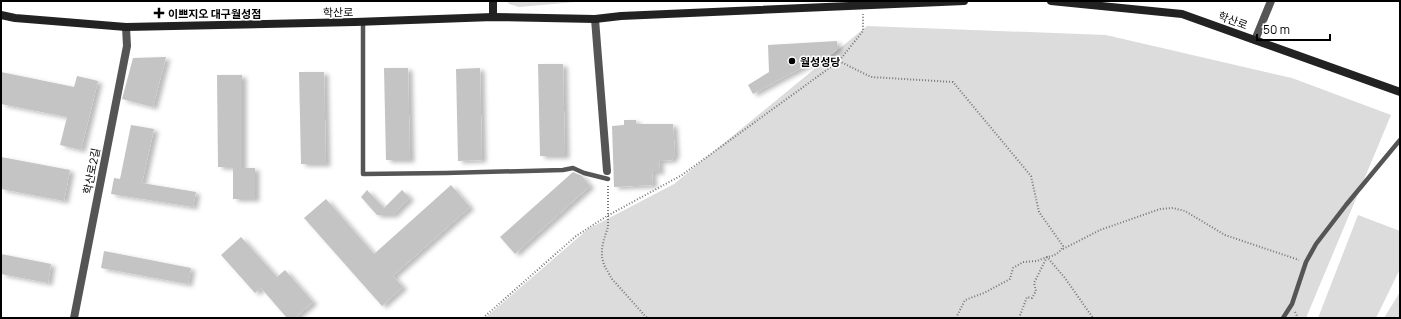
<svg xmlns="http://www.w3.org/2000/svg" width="1401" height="319" font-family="Manrope,'Noto Sans KR',sans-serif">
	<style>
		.green { fill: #dcdcdc }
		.building { fill: #c4c4c4; filter: url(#shadow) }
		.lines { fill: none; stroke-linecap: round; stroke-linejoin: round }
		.path { stroke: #777; stroke-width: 2; stroke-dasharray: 1 2; stroke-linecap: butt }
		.lane { stroke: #555; stroke-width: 4.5 }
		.street { stroke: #555; stroke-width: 8 }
		.secondary { stroke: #222; stroke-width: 8 }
		.poi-dot { fill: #000; stroke: #fff; stroke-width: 1.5 }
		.labels { text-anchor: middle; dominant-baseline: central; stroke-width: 3; stroke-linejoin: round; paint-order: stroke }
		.street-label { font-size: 11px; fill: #000; stroke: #fff }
		.poi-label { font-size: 11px; font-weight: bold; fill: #000; stroke: #fff; text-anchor: start }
	</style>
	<defs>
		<filter id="shadow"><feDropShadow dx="4.5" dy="2.5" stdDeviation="2" flood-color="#0004"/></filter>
	</defs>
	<rect width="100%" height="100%" fill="#fff"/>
	<!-- green -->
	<g class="green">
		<polygon points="507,1 587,1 519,7 509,4"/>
		<polygon points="867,26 1106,35 1292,78 1391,115 1306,318 485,318 588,229 674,184"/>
		<polygon points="1358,215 1400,231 1400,269 1376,318 1318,318"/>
		<polygon points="1400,292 1400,318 1384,318"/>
	</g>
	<!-- building -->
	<g class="building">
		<polygon points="837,41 837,50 786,76 753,94 748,85 769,72 768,45"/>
		<polygon points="166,57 153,107 122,99 133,58"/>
		<polygon points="538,64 563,64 565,156 540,156"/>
		<polygon points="384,68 408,68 410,160 386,160"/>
		<polygon points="480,68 482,160 458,161 456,69"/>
		<polygon points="1,72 74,87 77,76 98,81 81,150 60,145 67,117 1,104"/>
		<polygon points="299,72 324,72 326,164 301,164"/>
		<polygon points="217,75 242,75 242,168 255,168 255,199 233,199 233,167 218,167"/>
		<polygon points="624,120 636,120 636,124 673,124 675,154 672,160 659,161 660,172 652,172 653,185 614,187 612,126 624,125"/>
		<polygon points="131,125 154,129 142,183 196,192 193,207 111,194 114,178 120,179"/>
		<polygon points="1,157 70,170 64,201 1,189"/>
		<polygon points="573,172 582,176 590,186 515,254 500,237"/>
		<polygon points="451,185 470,207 393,276 403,287 382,306 304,218 326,199 374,254"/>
		<polygon points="367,190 384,208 402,190 410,198 393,215 377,215 361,197"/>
		<polygon points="241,237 277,277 285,270 313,302 295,318 287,318 261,288 255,293 221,255"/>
		<polygon points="104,251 191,268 188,284 101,268"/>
		<polygon points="1,254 51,264 48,283 1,274"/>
	</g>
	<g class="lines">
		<!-- path -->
		<g class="path">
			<path d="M839,61L871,77L953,82L1031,176L1039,212L1063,246C1060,253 1054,256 1047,257L1034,283L1036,291L1032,298L1027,297L1019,318"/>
			<polyline points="608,186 608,227 604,239 602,248 602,257 604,265 612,279 647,318"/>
			<polyline points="1063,249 1100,230 1160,209 1173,208 1185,211 1225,235 1299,260"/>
			<polyline points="1295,312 1298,318"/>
			<polyline points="483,318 576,236 607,216 682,175 839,61 863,31 863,14"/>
			<polyline points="956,318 965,300 984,293 1010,279 1013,268 1023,262 1037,261 1047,257 1065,278 1093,318"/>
		</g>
		<!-- lane -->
		<g class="lane">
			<polyline points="363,22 363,174 446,173 563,170 573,168 584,173 608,179"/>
			<polyline points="1283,318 1292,304 1306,262 1316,244 1346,205 1400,140"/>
		</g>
		<!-- street -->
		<g class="street">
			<polyline points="595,19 607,171"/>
			<polyline points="1255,40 1271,1"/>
			<polyline points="74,318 127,46 126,27"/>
		</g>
		<!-- secondary -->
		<g class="secondary">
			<polyline points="493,1 493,17"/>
			<polyline points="1051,1 1182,14 1400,92"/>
			<polyline points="1,15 15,18 126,27 355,22 493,17 595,19 621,16 964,1"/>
		</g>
	</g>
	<!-- markers -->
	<g class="poi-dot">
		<path d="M157 7h4v4h4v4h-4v4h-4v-4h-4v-4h4z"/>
		<circle cx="792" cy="61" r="4"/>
	</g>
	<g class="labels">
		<!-- street labels -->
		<g class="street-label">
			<text transform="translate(338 12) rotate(-1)">학산로</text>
			<text transform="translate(1233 20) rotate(20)">학산로</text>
			<text transform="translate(91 171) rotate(-79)">학산로2길</text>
		</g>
		<!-- poi labels -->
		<g class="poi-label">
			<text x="168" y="13">이쁘지오 대구월성점</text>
			<text x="800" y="61">월성성당</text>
		</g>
	</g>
	<!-- border -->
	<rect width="1401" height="319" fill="none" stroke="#000000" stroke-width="4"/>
	<!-- scale -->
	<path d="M1257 34v6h73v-6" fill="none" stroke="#000000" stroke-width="2"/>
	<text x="1263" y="34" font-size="12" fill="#000000" stroke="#ffffff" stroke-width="3" paint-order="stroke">50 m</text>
</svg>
